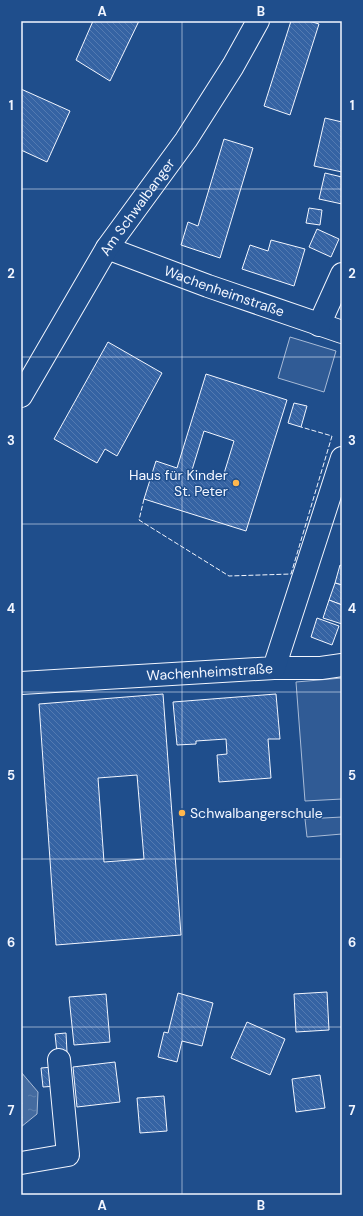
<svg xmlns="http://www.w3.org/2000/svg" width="363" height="1216" font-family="'DM Sans',sans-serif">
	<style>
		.built { fill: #305b95; stroke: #a8bbd7 }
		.water { fill: url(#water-ripples); stroke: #a8bbd7 }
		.building { fill: url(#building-back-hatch); stroke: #f2f6ff; fill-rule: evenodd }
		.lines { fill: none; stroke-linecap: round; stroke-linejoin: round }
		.minor-casing { stroke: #f2f6ff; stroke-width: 24 }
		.minor { stroke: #1f4e8c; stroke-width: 22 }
		.fence { stroke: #f2f6ff; stroke-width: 1; stroke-dasharray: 5 2; stroke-linecap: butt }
		.grid { fill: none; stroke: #f2f6ff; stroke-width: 1; stroke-opacity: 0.55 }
		.poi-dot { fill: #ffb74d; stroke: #1f4e8c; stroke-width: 1.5 }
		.labels { text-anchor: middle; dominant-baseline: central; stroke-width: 3; stroke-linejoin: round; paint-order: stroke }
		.street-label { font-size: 14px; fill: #f2f6ff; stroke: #1f4e8c }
		.poi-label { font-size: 14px; fill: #f2f6ff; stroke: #1f4e8c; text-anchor: end }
		.neatline { fill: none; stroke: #f2f6ff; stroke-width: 1.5 }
		.grid-label { font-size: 13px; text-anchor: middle; font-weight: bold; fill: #f2f6ff }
	</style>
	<defs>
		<pattern id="water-ripples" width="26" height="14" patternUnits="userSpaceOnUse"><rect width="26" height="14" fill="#446ba0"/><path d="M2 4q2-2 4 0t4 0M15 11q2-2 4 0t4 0" fill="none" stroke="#5f81ae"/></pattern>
		<pattern id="building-back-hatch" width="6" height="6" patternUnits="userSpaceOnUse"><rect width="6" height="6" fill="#3563a3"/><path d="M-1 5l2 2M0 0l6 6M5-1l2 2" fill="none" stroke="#537ab1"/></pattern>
	</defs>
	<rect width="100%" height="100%" fill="#1f4e8c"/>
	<!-- built -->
	<g class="built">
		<polygon points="290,337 336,351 324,392 278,378"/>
		<polygon points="342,678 342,799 305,801 296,682"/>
		<polygon points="342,817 342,834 307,837 305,819"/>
	</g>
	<!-- water -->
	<polygon class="water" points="21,1072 38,1092 37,1114 21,1127"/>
	<!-- building -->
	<g class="building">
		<polygon points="93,21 139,21 110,81 76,60"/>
		<polygon points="291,21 309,21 319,24 290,115 264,106"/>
		<polygon points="21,89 70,111 47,162 21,150"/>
		<polygon points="325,118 342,122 342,172 314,166"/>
		<polygon points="224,139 253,148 220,258 181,245 188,222 198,226"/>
		<polygon points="325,173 342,177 342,204 319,199"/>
		<polygon points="309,208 322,210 320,225 306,223"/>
		<polygon points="317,229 339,239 331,257 309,247"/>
		<polygon points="271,240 305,249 294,286 242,269 250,245 268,251"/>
		<polygon points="108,342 162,373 117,456 105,449 97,463 54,439"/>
		<path d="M206,374L287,400L246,531L144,499L156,461L177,468ZM204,431L234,441L222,480L192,470Z"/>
		<polygon points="294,403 307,406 301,427 288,423"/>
		<polygon points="340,565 342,566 342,585 335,583"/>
		<polygon points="335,583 342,585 342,605 329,600"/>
		<polygon points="329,600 342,605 342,624 323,618"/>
		<polygon points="317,618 339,626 332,645 311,637"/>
		<path d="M163,694L181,935L56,945L39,704ZM137,775L144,859L104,862L98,778Z"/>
		<polygon points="276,694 280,739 268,739 271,778 219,782 217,755 227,754 226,739 196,741 196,744 177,745 173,702"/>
		<polygon points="327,992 329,1030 296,1032 294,994"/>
		<polygon points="178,993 213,1003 202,1046 182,1041 177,1062 158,1057 164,1032 168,1033"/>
		<polygon points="106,994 110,1042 74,1045 69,997"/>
		<polygon points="247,1022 285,1039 270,1075 231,1058"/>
		<polygon points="66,1033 67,1052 57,1053 55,1034"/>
		<polygon points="115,1062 120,1102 77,1107 73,1067"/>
		<polygon points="53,1067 56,1086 43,1087 41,1068"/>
		<polygon points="320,1075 325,1108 296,1112 292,1079"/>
		<polygon points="164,1096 167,1131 140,1133 137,1098"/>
	</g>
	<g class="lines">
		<!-- minor casing -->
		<g class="minor-casing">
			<g id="minor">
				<path id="s1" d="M107,248L208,286L342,332"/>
				<polyline points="319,325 342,274"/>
				<path id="s2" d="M21,396L107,248L186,140L233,66L258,21"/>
				<polyline points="274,668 321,668 342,665"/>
				<path id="s3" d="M21,683L274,668L342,458"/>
				<polyline points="21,1163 68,1155 59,1060"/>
			</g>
		</g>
		<!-- minor -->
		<use href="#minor" class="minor"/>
		<!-- fence -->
		<polyline class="fence" points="144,499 139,520 229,576 291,574 332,436 301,427"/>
	</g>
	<!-- grid -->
	<path class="grid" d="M182,21V1195M21,189H342M21,357H342M21,524H342M21,692H342M21,859H342M21,1027H342"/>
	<!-- markers -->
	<g class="poi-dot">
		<circle cx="236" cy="483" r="4"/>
		<circle cx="182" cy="813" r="4"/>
	</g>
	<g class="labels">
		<!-- street labels -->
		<g class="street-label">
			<text stroke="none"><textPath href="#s2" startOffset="222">Am Schwalbanger</textPath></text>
			<text stroke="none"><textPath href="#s1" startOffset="125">Wachenheimstraße</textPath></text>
			<text stroke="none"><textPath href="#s3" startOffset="189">Wachenheimstraße</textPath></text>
		</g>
		<!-- poi labels -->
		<g class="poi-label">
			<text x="228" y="475">Haus für Kinder<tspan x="228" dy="16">St. Peter</tspan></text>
			<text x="190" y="813" text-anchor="start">Schwalbangerschule</text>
		</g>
	</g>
	<!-- border -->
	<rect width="363" height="1216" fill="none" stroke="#1f4e8c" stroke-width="44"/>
	<rect x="22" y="22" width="319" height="1172" class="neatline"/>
	<g class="grid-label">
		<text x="102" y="16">A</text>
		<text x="261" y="16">B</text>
		<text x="11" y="110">1</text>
		<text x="352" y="110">1</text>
		<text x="11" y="278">2</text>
		<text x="352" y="278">2</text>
		<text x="11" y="445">3</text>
		<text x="352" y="445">3</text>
		<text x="11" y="613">4</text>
		<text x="352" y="613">4</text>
		<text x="11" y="780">5</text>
		<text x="352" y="780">5</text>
		<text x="11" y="947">6</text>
		<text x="352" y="947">6</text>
		<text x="11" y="1115">7</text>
		<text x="352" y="1115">7</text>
		<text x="102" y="1210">A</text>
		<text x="261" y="1210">B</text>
	</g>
</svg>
